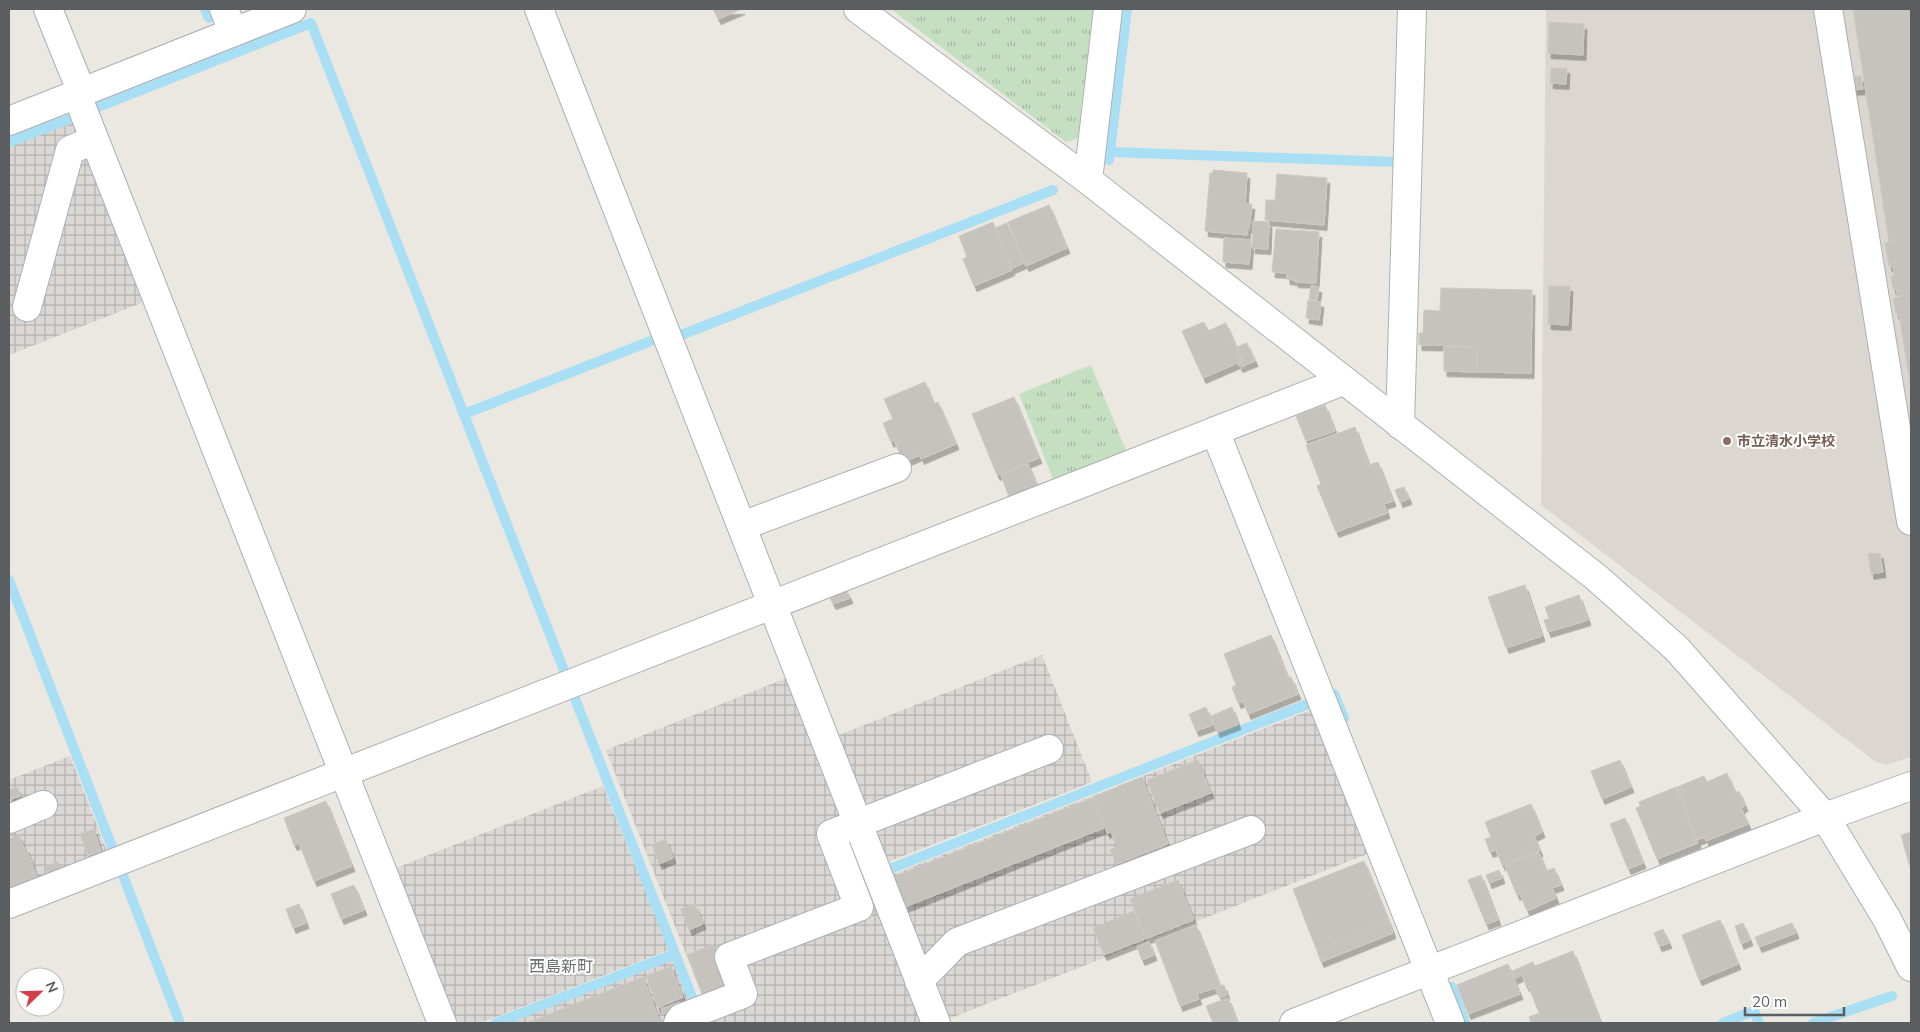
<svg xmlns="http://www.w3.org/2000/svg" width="1920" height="1032" font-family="Mulish,'Noto Sans JP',sans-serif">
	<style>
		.industrial { fill: url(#industrial-grid) }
		.education { fill: #dbd7d0 }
		.grass { fill: url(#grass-tufts) }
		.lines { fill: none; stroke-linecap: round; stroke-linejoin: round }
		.stream { stroke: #a8dff4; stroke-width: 10 }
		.building { fill: #c6c2be; stroke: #cfc8c1; filter: url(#shadow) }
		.minor-casing { stroke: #adb0b2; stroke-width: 30 }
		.minor { stroke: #fff; stroke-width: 28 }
		.education-dot { fill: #8d6e63; stroke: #fff; stroke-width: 2 }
		.labels { text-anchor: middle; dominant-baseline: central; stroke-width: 4; stroke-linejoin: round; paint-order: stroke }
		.education-label { font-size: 14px; font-weight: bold; fill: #785e54; stroke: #fff; text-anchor: start }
		.quarter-label { font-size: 16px; fill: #6b7072; stroke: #fff }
	</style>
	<defs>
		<pattern id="industrial-grid" width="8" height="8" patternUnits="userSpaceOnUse" patternTransform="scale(1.25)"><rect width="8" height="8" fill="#dad7d4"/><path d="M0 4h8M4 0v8" fill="none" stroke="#b4b2af"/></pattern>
		<pattern id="grass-tufts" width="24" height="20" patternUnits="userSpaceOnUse" patternTransform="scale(1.25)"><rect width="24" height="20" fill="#c5e0c0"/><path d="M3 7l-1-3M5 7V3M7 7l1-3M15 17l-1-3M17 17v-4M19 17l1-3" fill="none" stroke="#a3b99f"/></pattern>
		<filter id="shadow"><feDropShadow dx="3" dy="5.5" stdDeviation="0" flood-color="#0004"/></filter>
	</defs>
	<rect width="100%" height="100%" fill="#ebe7e1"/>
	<!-- industrial -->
	<g class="industrial">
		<polygon points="78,119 149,300 9,355 9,147"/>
		<polygon points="1042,655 1092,782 885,863 834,737"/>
		<polygon points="789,677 923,1023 713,1023 606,750"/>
		<polygon points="1311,710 1367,854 946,1020 889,876"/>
		<polygon points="70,756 108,854 9,892 9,780"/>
		<polygon points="603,786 669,950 480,1023 461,1023 450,1014 391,870"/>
		<polygon points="672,959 697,1023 510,1023"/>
	</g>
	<!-- education -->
	<polygon class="education" points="1546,9 1911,9 1911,757 1886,765 1876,762 1541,505"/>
	<!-- grass -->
	<g class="grass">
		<polygon points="891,9 1093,9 1078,138 1066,142"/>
		<polygon points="1091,365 1128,455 1055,484 1019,394"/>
	</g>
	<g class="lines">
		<!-- stream -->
		<g class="stream">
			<polyline points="205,9 209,18"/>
			<polyline points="98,107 311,23 565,673"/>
			<polyline points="9,142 69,119"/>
			<polyline points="1110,152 1396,162"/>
			<polyline points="1109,160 1127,9"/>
			<polyline points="681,335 1053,190"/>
			<polyline points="464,414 656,339"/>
			<polyline points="9,580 112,847"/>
			<polyline points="1334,694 1344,718"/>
			<polyline points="574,696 694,1002"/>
			<polyline points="890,869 1308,704"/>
			<polyline points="122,873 180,1023"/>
			<polyline points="1452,987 1465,1023"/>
			<polyline points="496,1023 675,954"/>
			<polyline points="1723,1023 1754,1011 1759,1023"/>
			<polyline points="1813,1023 1892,996"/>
		</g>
	</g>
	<!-- building -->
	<g class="building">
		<polygon points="713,9 742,9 718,19"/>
		<polygon points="1853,9 1911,9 1911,294 1898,296 1896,289 1893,289 1891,276 1894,275 1893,266 1889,266 1885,243 1889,242"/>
		<polygon points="1549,22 1584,24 1583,55 1548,53"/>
		<polygon points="1551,68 1567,68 1566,84 1550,83"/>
		<polygon points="1861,76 1863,89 1853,90 1851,77"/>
		<polygon points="1213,170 1247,173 1245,204 1252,204 1249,228 1248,227 1247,235 1205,231 1210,173 1213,173"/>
		<polygon points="1277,174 1327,178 1324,225 1265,220 1266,200 1275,200"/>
		<polygon points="1049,205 1067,248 1026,266 1008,222"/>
		<polygon points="1253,221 1269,222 1268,249 1252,248"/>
		<polygon points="993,222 1012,270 974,286 963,259 967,257 959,236"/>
		<polygon points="1007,223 1024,263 1012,268 995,228"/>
		<polygon points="1276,229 1319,232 1316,283 1295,282 1295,280 1287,279 1287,273 1272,272"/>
		<polygon points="1224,238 1251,240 1249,264 1223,262"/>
		<polygon points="1311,286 1319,287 1317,300 1309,299"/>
		<polygon points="1549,286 1570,286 1568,325 1548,324"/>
		<polygon points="1441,288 1532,290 1531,373 1477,372 1478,346 1419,345 1419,333 1423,333 1424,310 1440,311"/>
		<polygon points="1911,295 1911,390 1899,314 1896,314 1893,298"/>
		<polygon points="1308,300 1321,302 1319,320 1306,318"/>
		<polygon points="1204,322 1208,331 1226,323 1242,361 1203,378 1182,331"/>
		<polygon points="1247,343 1255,361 1240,367 1238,364 1243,362 1237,347"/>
		<polygon points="1444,347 1477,348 1477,372 1444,371"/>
		<polygon points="925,382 934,404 938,402 956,444 921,459 920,455 908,460 907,457 902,459 894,440 891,442 883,423 893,419 884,399"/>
		<polygon points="1014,397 1039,458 997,475 972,414"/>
		<polygon points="1325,405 1335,431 1306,441 1296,416"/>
		<polygon points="1355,427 1369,465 1378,462 1393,501 1384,504 1387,513 1336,532 1317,486 1321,484 1306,445"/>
		<polygon points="1028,464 1038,488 1010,500 1001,475"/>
		<polygon points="1404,487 1409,499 1400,502 1395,490"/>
		<polygon points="1880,553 1883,572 1871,574 1868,554"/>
		<polygon points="1525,585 1542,636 1506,648 1488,597"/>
		<polygon points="846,589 850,598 833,604 829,596"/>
		<polygon points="1579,595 1588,620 1548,632 1544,620 1549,619 1545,607"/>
		<polygon points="1271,635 1288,678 1291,677 1298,694 1248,714 1243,701 1238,703 1232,687 1236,685 1224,654"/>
		<polygon points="1206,707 1213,725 1196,731 1189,714"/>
		<polygon points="1232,707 1238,724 1217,732 1211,716"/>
		<polygon points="1198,760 1211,793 1160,813 1147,780"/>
		<polygon points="1620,760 1631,787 1602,799 1591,771"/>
		<polygon points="1727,773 1735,793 1739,791 1745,806 1741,808 1748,824 1706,841 1705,837 1697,840 1677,787 1704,776 1707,782"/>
		<polygon points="1142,777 1168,844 1117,864 1110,850 1117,847 1111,832 1107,833 1093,797"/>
		<polygon points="17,787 21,796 9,800 9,790"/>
		<polygon points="1676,787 1698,843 1657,859 1636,808 1640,806 1639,802"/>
		<polygon points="1092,798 1104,828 905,907 893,877"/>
		<polygon points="326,801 352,866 314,881 299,843 294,845 284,818"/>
		<polygon points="1531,804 1542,832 1534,836 1540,851 1502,865 1496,850 1490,852 1485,839 1491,837 1485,822"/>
		<polygon points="1625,818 1643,863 1628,869 1610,824"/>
		<polygon points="94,829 101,851 88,856 80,834"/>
		<polygon points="1911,832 1911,871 1901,835"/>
		<polygon points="19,835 24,848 26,847 39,881 9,892 9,839"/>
		<polygon points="666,839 673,858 659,864 652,845"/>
		<polygon points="1539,853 1546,871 1554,868 1561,885 1552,888 1556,898 1527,911 1520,894 1517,895 1505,866"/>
		<polygon points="1364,861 1389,922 1317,951 1293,889"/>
		<polygon points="58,862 60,870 48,875 45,866"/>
		<polygon points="1499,870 1502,878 1489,883 1486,875"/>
		<polygon points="1481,875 1498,920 1486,924 1468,880"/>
		<polygon points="1178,880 1194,920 1146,939 1130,899"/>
		<polygon points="354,885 364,910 341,919 331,894"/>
		<polygon points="299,904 306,923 293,928 286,909"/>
		<polygon points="695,904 703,924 689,930 681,909"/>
		<polygon points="1134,911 1145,939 1104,955 1093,928"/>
		<polygon points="1720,920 1738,964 1699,980 1682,935"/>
		<polygon points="1389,922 1393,933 1321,962 1317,951"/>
		<polygon points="1743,923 1750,940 1741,944 1735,926"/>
		<polygon points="1792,923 1796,933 1759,947 1755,937"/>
		<polygon points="1196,925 1220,986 1197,994 1199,999 1180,1006 1155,941"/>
		<polygon points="1663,929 1669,943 1659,946 1654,933"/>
		<polygon points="1149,942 1154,955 1142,960 1137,947"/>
		<polygon points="712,945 728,986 703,996 687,955"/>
		<polygon points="1573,951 1601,1023 1531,1023 1529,1017 1539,1013 1528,985 1526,986 1522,975 1514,979 1512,971 1533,962 1535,966"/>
		<polygon points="1508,964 1520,994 1468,1014 1457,985"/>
		<polygon points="671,966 683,997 658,1008 646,976"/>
		<polygon points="643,977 661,1023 527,1023"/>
		<polygon points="1224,985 1227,995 1220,998 1215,988"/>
		<polygon points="1228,998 1237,1022 1233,1023 1213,1023 1206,1006"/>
		<polygon points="679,1002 681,1007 663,1015 661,1009"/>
	</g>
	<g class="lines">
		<!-- minor casing -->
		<g class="minor-casing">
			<g id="minor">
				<polyline points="48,9 82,93"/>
				<polyline points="224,9 233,32"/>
				<polyline points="539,9 936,1023"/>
				<polyline points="858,9 1088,180 1597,578 1677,649 1825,817 1887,919 1911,967"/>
				<polyline points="1828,9 1911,521"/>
				<polyline points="77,95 442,1023"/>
				<polyline points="9,121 292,9"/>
				<polyline points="1088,180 1108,9"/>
				<polyline points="27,307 70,150 94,140"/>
				<polyline points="1400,425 1412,9"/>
				<polyline points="1215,431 1450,1023"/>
				<polyline points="742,526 897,468"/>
				<polyline points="9,819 43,805"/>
				<polyline points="9,904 1343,381"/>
				<polyline points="919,981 957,942 1251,830"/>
				<polyline points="678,1023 681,1018 743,994 729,957 859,907 831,834 1049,749"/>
				<polyline points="1294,1023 1825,817 1911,786"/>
			</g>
		</g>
		<!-- minor -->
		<use href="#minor" class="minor"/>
	</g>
	<!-- markers -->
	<circle class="education-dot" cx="1727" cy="441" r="5"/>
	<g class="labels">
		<!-- education labels -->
		<g class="education-label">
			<text x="1737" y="441">市立清水小学校</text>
		</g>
		<!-- quarter labels -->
		<g class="quarter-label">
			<text x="561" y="966">西島新町</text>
		</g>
	</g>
	<!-- border -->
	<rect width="1920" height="1032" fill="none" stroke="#5a5e60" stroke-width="20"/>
	<!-- north arrow -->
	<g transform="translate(40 992) rotate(67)"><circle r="24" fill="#ffffff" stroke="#bdbfbf"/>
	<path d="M0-4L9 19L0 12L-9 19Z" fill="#d43e4a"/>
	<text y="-8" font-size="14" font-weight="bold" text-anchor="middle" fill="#5a5e60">N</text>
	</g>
	<!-- scale -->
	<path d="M1745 1007v8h99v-8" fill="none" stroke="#5a5e60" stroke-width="2.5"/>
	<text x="1752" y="1007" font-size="15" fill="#5a5e60" stroke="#ffffff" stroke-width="4" paint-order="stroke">20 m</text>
</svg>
